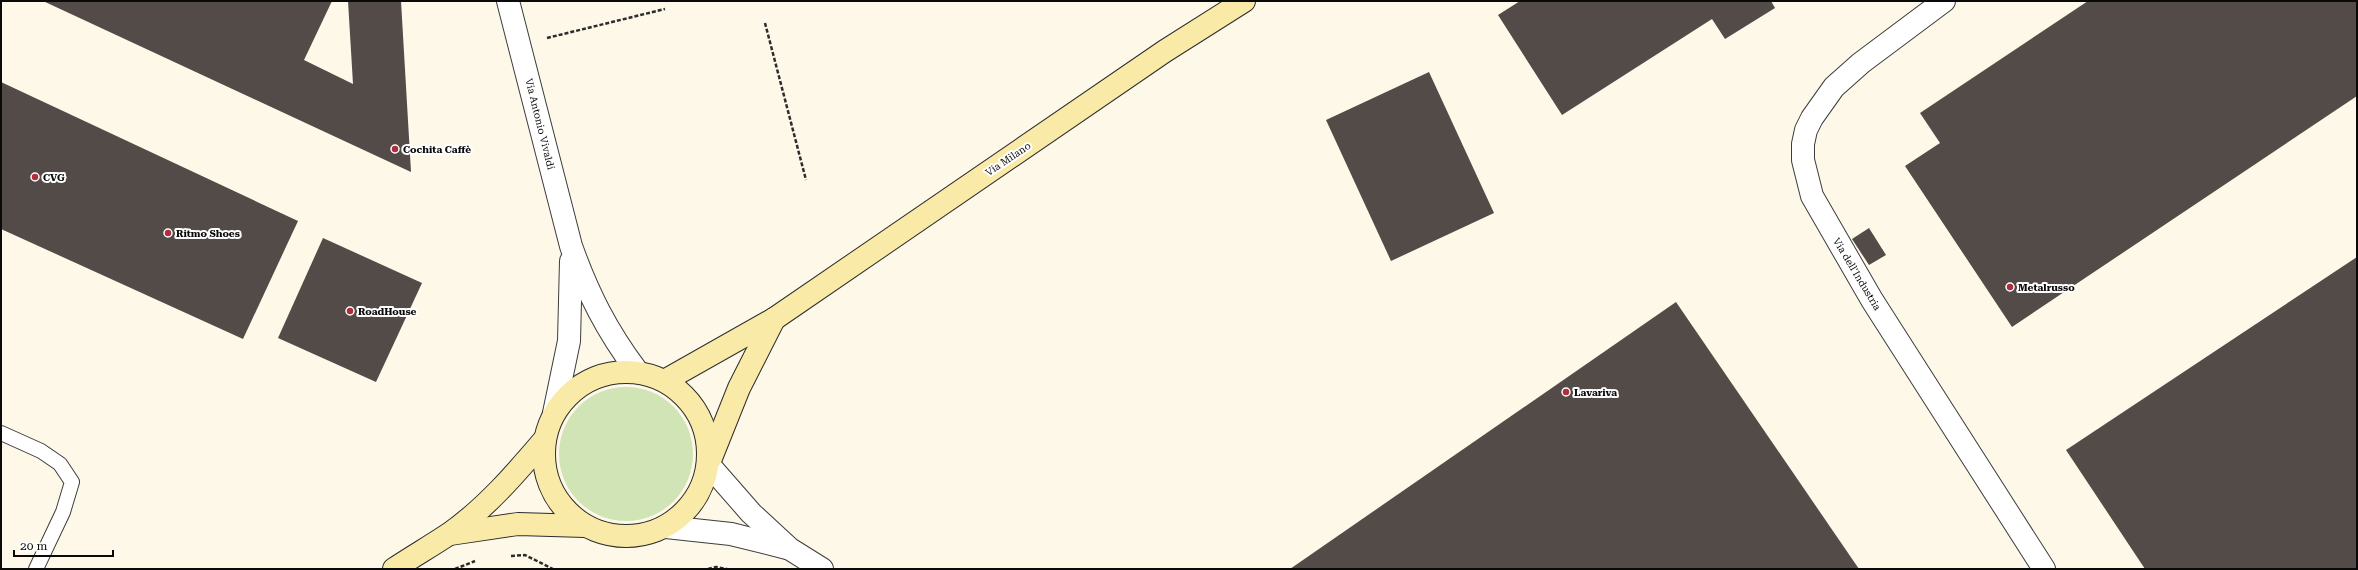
<svg xmlns="http://www.w3.org/2000/svg" width="2358" height="570" font-family="'Roboto Serif',serif">
	<style>
		.green { fill: #d1e4b6 }
		.building { fill: #524b47 }
		.lines { fill: none; stroke-linecap: round; stroke-linejoin: round }
		.service-casing { stroke: #3d3d3d; stroke-width: 16 }
		.minor-casing { stroke: #3d3d3d; stroke-width: 24 }
		.secondary-casing { stroke: #2c2c2c; stroke-width: 24 }
		.path { stroke: #2c2c2c; stroke-width: 2.5; stroke-dasharray: 4 2; stroke-linecap: butt }
		.service { stroke: #fff; stroke-width: 14 }
		.minor { stroke: #fff; stroke-width: 22 }
		.secondary { stroke: #f9eaa8; stroke-width: 22 }
		.poi-dot { fill: #af2d3d; stroke: #fff; stroke-width: 1.5 }
		.labels { text-anchor: middle; dominant-baseline: central; stroke-width: 4; stroke-linejoin: round; paint-order: stroke }
		.street-label { font-size: 10px; fill: #0a0a0a; stroke: #fff }
		.poi-label { font-size: 10px; font-weight: bold; fill: #0a0a0a; stroke: #fff; text-anchor: start }
	</style>
	<rect width="100%" height="100%" fill="#fef8e9"/>
	<!-- green -->
	<circle class="green" cx="626" cy="454" r="67"/>
	<!-- building -->
	<g class="building">
		<polygon points="43,1 332,1 304,60 353,84 348,1 401,1 411,172"/>
		<polygon points="1520,1 1771,1 1775,8 1725,39 1712,19 1562,115 1498,15"/>
		<polygon points="2088,1 2357,1 2357,96 2012,327 1905,166 1940,143 1920,113"/>
		<polygon points="1429,72 1494,213 1391,261 1326,120"/>
		<polygon points="1,82 298,221 243,339 1,229"/>
		<polygon points="1869,228 1886,255 1869,265 1852,239"/>
		<polygon points="323,238 422,283 376,382 278,338"/>
		<polygon points="2357,257 2357,569 2145,569 2066,450"/>
		<polygon points="1676,302 1859,569 1290,569"/>
	</g>
	<g class="lines">
		<!-- service casing -->
		<g class="service-casing">
			<polyline id="service" points="1,433 41,451 60,464 72,482 63,512 36,569"/>
		</g>
		<!-- minor casing -->
		<g class="minor-casing">
			<g id="minor">
				<path d="M508,1L571,246C588,294 607,331 637,371"/>
				<polyline points="1944,1 1861,63 1834,87 1812,118 1806,130 1803,144 1803,160 1812,196 1872,300 2044,569"/>
				<polyline points="554,413 569,341 571,261"/>
				<polyline points="709,465 751,513 790,549 822,569"/>
				<polyline points="666,527 731,534 787,548"/>
			</g>
		</g>
		<!-- secondary casing -->
		<g class="secondary-casing">
			<g id="secondary">
				<circle cx="626" cy="454" r="82"/>
				<polyline points="666,380 774,319 1165,51 1244,1"/>
				<polyline points="711,458 739,388 774,319"/>
				<polyline points="450,534 518,524 585,526"/>
				<path d="M394,569C412,557 431,546 449,534C486,508 516,473 545,439"/>
			</g>
		</g>
		<!-- path -->
		<g class="path">
			<polyline points="765,23 806,180"/>
			<polyline points="547,38 665,9"/>
			<polyline points="511,556 525,555 553,569"/>
			<polyline points="455,569 475,561"/>
			<polyline points="708,569 716,567 727,569"/>
		</g>
		<!-- service -->
		<use href="#service" class="service"/>
		<!-- minor -->
		<use href="#minor" class="minor"/>
		<!-- secondary -->
		<use href="#secondary" class="secondary"/>
	</g>
	<!-- markers -->
	<g class="poi-dot">
		<circle cx="395" cy="149" r="4"/>
		<circle cx="35" cy="177" r="4"/>
		<circle cx="168" cy="233" r="4"/>
		<circle cx="2010" cy="287" r="4"/>
		<circle cx="350" cy="311" r="4"/>
		<circle cx="1566" cy="392" r="4"/>
	</g>
	<g class="labels">
		<!-- street labels -->
		<g class="street-label">
			<text transform="translate(540 124) rotate(76)">Via Antonio Vivaldi</text>
			<text transform="translate(1008 159) rotate(-34)">Via Milano</text>
			<text transform="translate(1857 274) rotate(59)">Via dell'Industria</text>
		</g>
		<!-- poi labels -->
		<g class="poi-label">
			<text x="403" y="149">Cochita Caffè</text>
			<text x="43" y="177">CVG</text>
			<text x="176" y="233">Ritmo Shoes</text>
			<text x="2018" y="287">Metalrusso</text>
			<text x="358" y="311">RoadHouse</text>
			<text x="1574" y="392">Lavariva</text>
		</g>
	</g>
	<!-- border -->
	<rect width="2358" height="570" fill="none" stroke="#0a0a0a" stroke-width="4"/>
	<!-- scale -->
	<path d="M14 550v6h99v-6" fill="none" stroke="#0a0a0a" stroke-width="2"/>
	<text x="20" y="550" font-size="12" fill="#0a0a0a" stroke="#ffffff" stroke-width="3" paint-order="stroke">20 m</text>
</svg>
